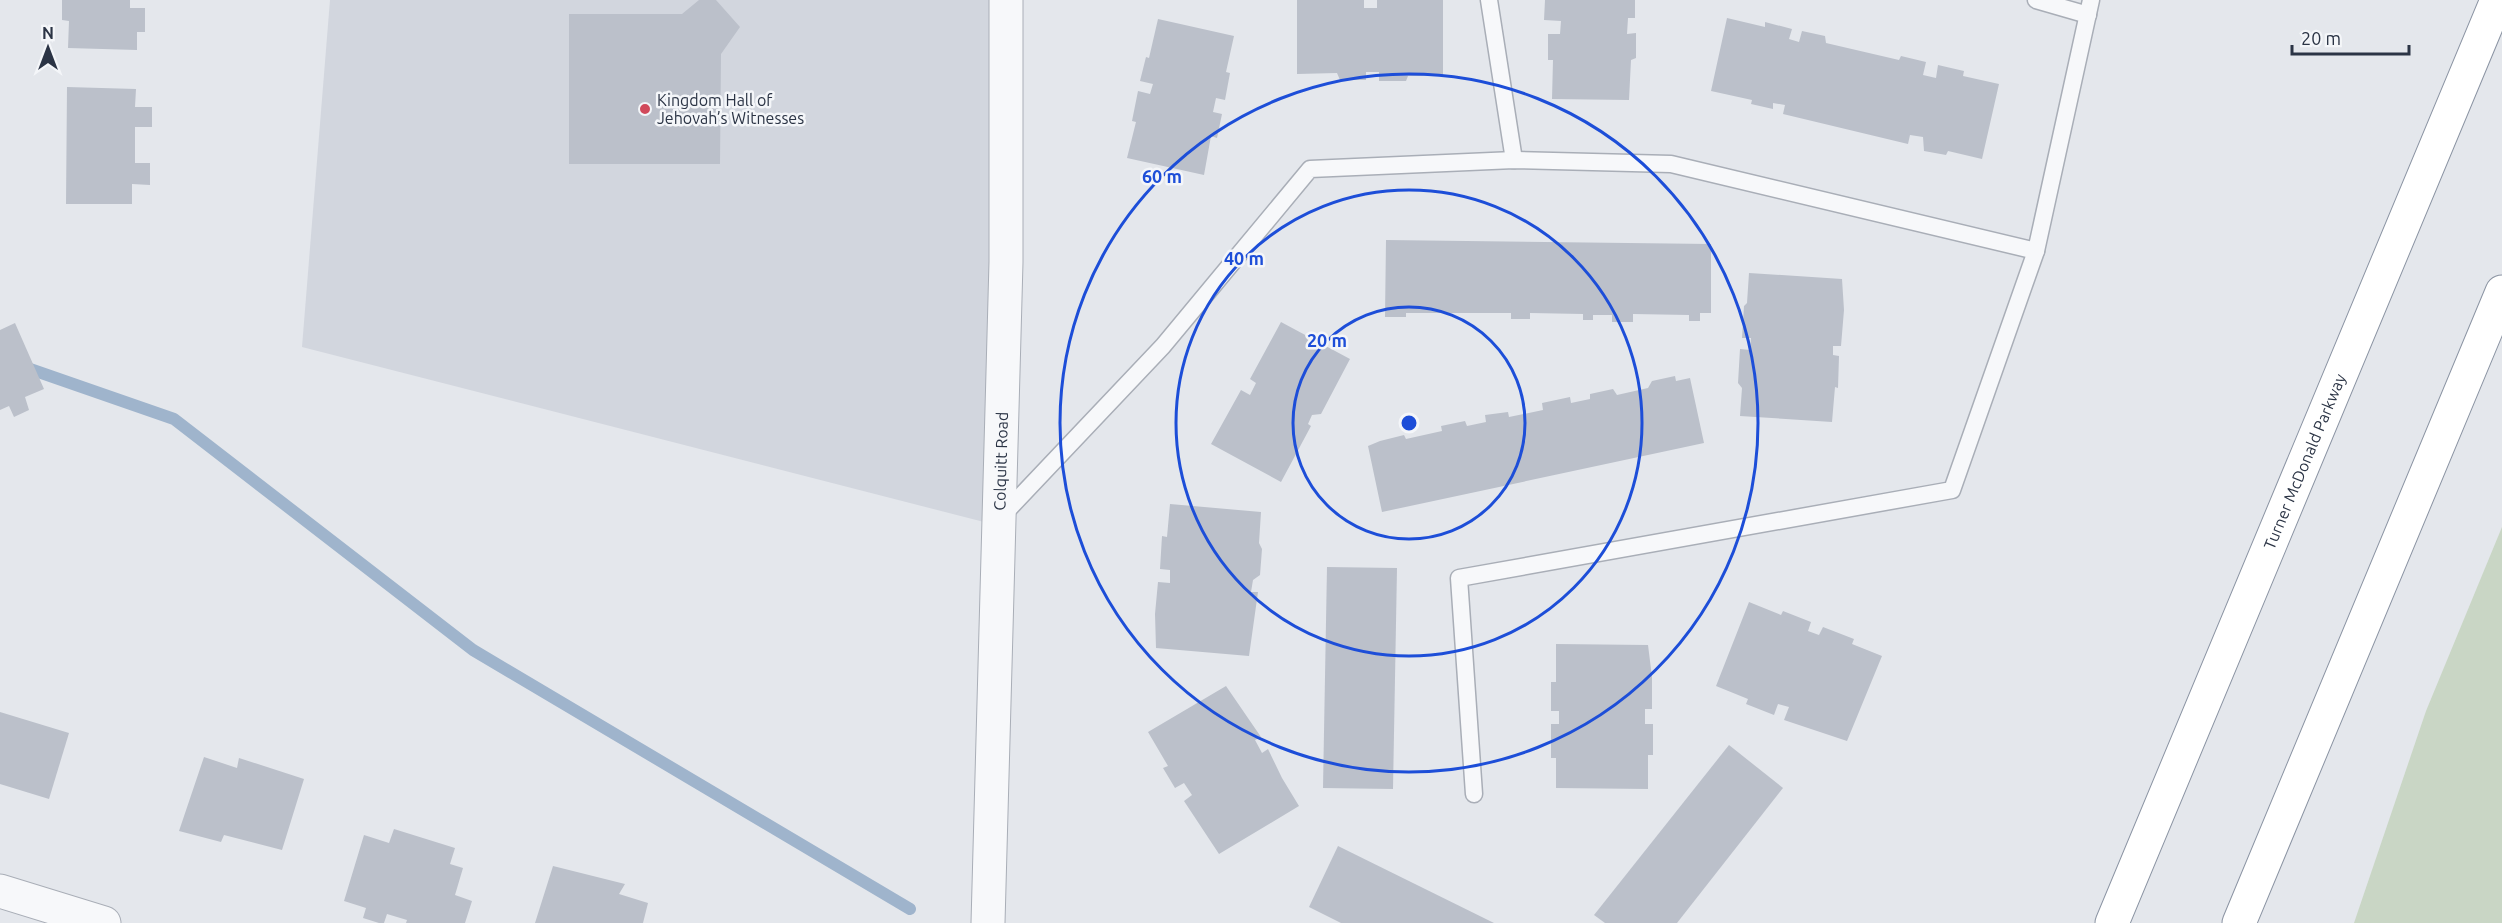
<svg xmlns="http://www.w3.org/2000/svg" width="2502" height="923" font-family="Ubuntu,sans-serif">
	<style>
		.built { fill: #d2d6de }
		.green { fill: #c9d6c5 }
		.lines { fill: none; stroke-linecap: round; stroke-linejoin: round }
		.stream { stroke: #9fb4cc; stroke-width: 12 }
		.building { fill: #bbc0ca }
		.service-casing { stroke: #a9aeb7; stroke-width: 19 }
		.minor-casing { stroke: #a9aeb7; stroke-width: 35 }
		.tertiary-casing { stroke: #a9aeb7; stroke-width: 35 }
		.motorway-casing { stroke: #8b94a3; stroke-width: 35 }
		.service { stroke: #f7f8fa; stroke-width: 16 }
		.minor { stroke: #f7f8fa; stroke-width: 33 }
		.tertiary { stroke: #f7f8fa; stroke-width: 33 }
		.motorway { stroke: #fff; stroke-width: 33 }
		.ring { fill: none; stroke: #1d4ed8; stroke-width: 3 }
		.poi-dot { fill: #d1495b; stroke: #f4f6f9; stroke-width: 2 }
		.labels { text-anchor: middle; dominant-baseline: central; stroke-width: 5; stroke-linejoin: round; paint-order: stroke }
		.poi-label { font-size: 16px; fill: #2b3445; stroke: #f4f6f9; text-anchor: start }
		.street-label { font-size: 16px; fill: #2b3445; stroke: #f4f6f9 }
		.centre { fill: #1d4ed8; stroke: #f4f6f9; stroke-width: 3 }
		.ring-label { font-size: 18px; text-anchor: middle; font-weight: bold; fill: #1d4ed8; stroke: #f4f6f9; stroke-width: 5; stroke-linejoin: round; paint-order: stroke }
	</style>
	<rect width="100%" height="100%" fill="#e4e7ec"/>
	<!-- built -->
	<polygon class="built" points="330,0 1019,0 984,522 302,347"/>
	<!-- green -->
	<polygon class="green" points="2502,527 2502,923 2354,923 2426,711"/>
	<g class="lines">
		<!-- stream -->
		<polyline class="stream" points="0,365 30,369 174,419 473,650 910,909"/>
	</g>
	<!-- building -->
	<g class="building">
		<polygon points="62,0 130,0 130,8 145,8 145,32 137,32 137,50 68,48 69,21 62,20"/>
		<polygon points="699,0 716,0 740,27 721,54 720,164 569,164 569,14 682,14"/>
		<polygon points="1297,0 1364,0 1364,8 1377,8 1377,0 1443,0 1443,76 1408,76 1406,81 1379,81 1379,72 1366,72 1366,80 1340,80 1337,73 1297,74"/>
		<polygon points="1545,0 1635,0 1635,18 1628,18 1627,34 1636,33 1636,58 1631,60 1629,100 1552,99 1553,60 1548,60 1548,34 1560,34 1561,21 1544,20"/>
		<polygon points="1727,18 1765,27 1765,22 1792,29 1789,39 1799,42 1802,31 1825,36 1826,43 1899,60 1901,56 1926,62 1923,75 1936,78 1938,65 1964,71 1963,76 1999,84 1982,159 1948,151 1946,155 1924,151 1923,137 1910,135 1908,144 1783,114 1785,105 1773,103 1773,109 1751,104 1752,100 1711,91"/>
		<polygon points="1158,19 1234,36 1226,72 1230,73 1225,100 1216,98 1213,112 1222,114 1217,138 1211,136 1204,175 1127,158 1136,122 1132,121 1138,91 1150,94 1153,84 1140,81 1146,57 1149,58"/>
		<polygon points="67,87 136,89 135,107 152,107 152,127 135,127 135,163 150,163 150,185 132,184 132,204 66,204"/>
		<polygon points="1386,240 1711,244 1711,313 1700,313 1700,321 1689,321 1689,315 1633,314 1633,322 1612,322 1612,315 1593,315 1593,320 1583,320 1583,314 1530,313 1530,319 1511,319 1511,313 1406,313 1406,317 1385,317"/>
		<polygon points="1749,273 1842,279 1844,310 1841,346 1833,346 1833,355 1839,356 1838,388 1835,387 1832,422 1740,416 1742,388 1738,383 1740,349 1750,350 1751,338 1742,338 1744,306 1747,303"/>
		<polygon points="1281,322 1350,359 1321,414 1312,415 1308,424 1311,426 1281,482 1211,444 1241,390 1250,395 1256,383 1250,379"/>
		<polygon points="15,323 44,389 25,397 29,410 14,417 9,406 0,410 0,330"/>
		<polygon points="1675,376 1676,381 1690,378 1704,443 1382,512 1368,446 1380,441 1404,435 1406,439 1442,431 1441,426 1465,421 1467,426 1486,422 1485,415 1508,412 1509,417 1543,410 1542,403 1570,397 1571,403 1590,399 1590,394 1613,389 1617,395 1648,388 1652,381"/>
		<polygon points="1170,504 1261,512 1259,543 1262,549 1260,575 1253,580 1251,592 1258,592 1249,656 1156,648 1155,614 1158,582 1170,583 1170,570 1160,569 1162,536 1167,537"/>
		<polygon points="1327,567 1397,568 1393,789 1323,788"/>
		<polygon points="1749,602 1781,615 1783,611 1811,622 1808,631 1819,635 1823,627 1854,639 1852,644 1882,656 1847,741 1784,720 1789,707 1778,704 1774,715 1746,704 1748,699 1716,686"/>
		<polygon points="1556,644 1648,645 1652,677 1652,709 1645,709 1645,724 1653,724 1653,755 1648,755 1648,789 1556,788 1556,758 1551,758 1551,724 1559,724 1559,711 1551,711 1551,682 1556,682"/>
		<polygon points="1226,686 1261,737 1255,740 1262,753 1268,749 1282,778 1299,806 1219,854 1184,801 1192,795 1184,783 1175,788 1163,768 1168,766 1148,732"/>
		<polygon points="0,712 69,733 49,799 0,784"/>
		<polygon points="1729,745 1783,788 1677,923 1605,923 1594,915"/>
		<polygon points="204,757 237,768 239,758 304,779 282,850 224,835 221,842 179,831"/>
		<polygon points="394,829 455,848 450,864 463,868 455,895 472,901 465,923 406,923 407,920 387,914 384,923 379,923 363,918 366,908 344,901 364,835 389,843"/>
		<polygon points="1338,846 1494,923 1341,923 1309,907"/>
		<polygon points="553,866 625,884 619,894 648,903 643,923 535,923"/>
	</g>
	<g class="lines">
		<!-- service casing -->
		<g class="service-casing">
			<g id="service">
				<polyline points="1489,0 1514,160"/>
				<polyline points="2036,0 2088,15"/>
				<polyline points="1001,517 1163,346 1310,169 1514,160 1671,164 2036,251"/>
				<polyline points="1474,794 1459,578 1952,490 2036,251 2091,0"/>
			</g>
		</g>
		<!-- minor casing -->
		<g class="minor-casing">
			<polyline id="minor" points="0,891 104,923"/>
		</g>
		<!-- tertiary casing -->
		<g class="tertiary-casing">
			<g id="tertiary">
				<path id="s1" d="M988,923L1006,262V0"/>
			</g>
		</g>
		<!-- motorway casing -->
		<g class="motorway-casing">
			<g id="motorway">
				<path id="s2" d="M2112,923L2497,0"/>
				<polyline points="2239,923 2502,292"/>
			</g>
		</g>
		<!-- service -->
		<use href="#service" class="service"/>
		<!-- minor -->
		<use href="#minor" class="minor"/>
		<!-- tertiary -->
		<use href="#tertiary" class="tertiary"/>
		<!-- motorway -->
		<use href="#motorway" class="motorway"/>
	</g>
	<!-- distance rings -->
	<g class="ring">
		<circle cx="1409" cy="423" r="116"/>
		<circle cx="1409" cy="423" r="233"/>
		<circle cx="1409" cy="423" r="349"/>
	</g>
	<!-- markers -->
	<circle class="poi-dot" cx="645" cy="109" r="6"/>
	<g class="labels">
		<!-- poi labels -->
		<g class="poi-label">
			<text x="657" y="100">Kingdom Hall of<tspan x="657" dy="18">Jehovah’s Witnesses</tspan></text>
		</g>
		<!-- street labels -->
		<g class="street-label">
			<text stroke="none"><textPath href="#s2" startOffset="500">Turner McDonald Parkway</textPath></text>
			<text stroke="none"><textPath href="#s1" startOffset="462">Colquitt Road</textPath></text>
		</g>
	</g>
	<circle cx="1409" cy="423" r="9" class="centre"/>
	<g class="ring-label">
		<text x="1162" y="183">60 m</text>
		<text x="1244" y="265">40 m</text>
		<text x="1327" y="347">20 m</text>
	</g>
	<!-- north arrow -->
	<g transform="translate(48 48)" stroke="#f4f6f9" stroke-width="4.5" paint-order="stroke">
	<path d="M0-4.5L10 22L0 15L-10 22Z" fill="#2b3445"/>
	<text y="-9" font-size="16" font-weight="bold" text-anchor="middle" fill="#2b3445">N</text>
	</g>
	<!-- scale -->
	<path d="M2292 45v9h117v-9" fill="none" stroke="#2b3445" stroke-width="3"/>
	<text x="2301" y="45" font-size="18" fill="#2b3445" stroke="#f4f6f9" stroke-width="4.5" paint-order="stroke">20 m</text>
</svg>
